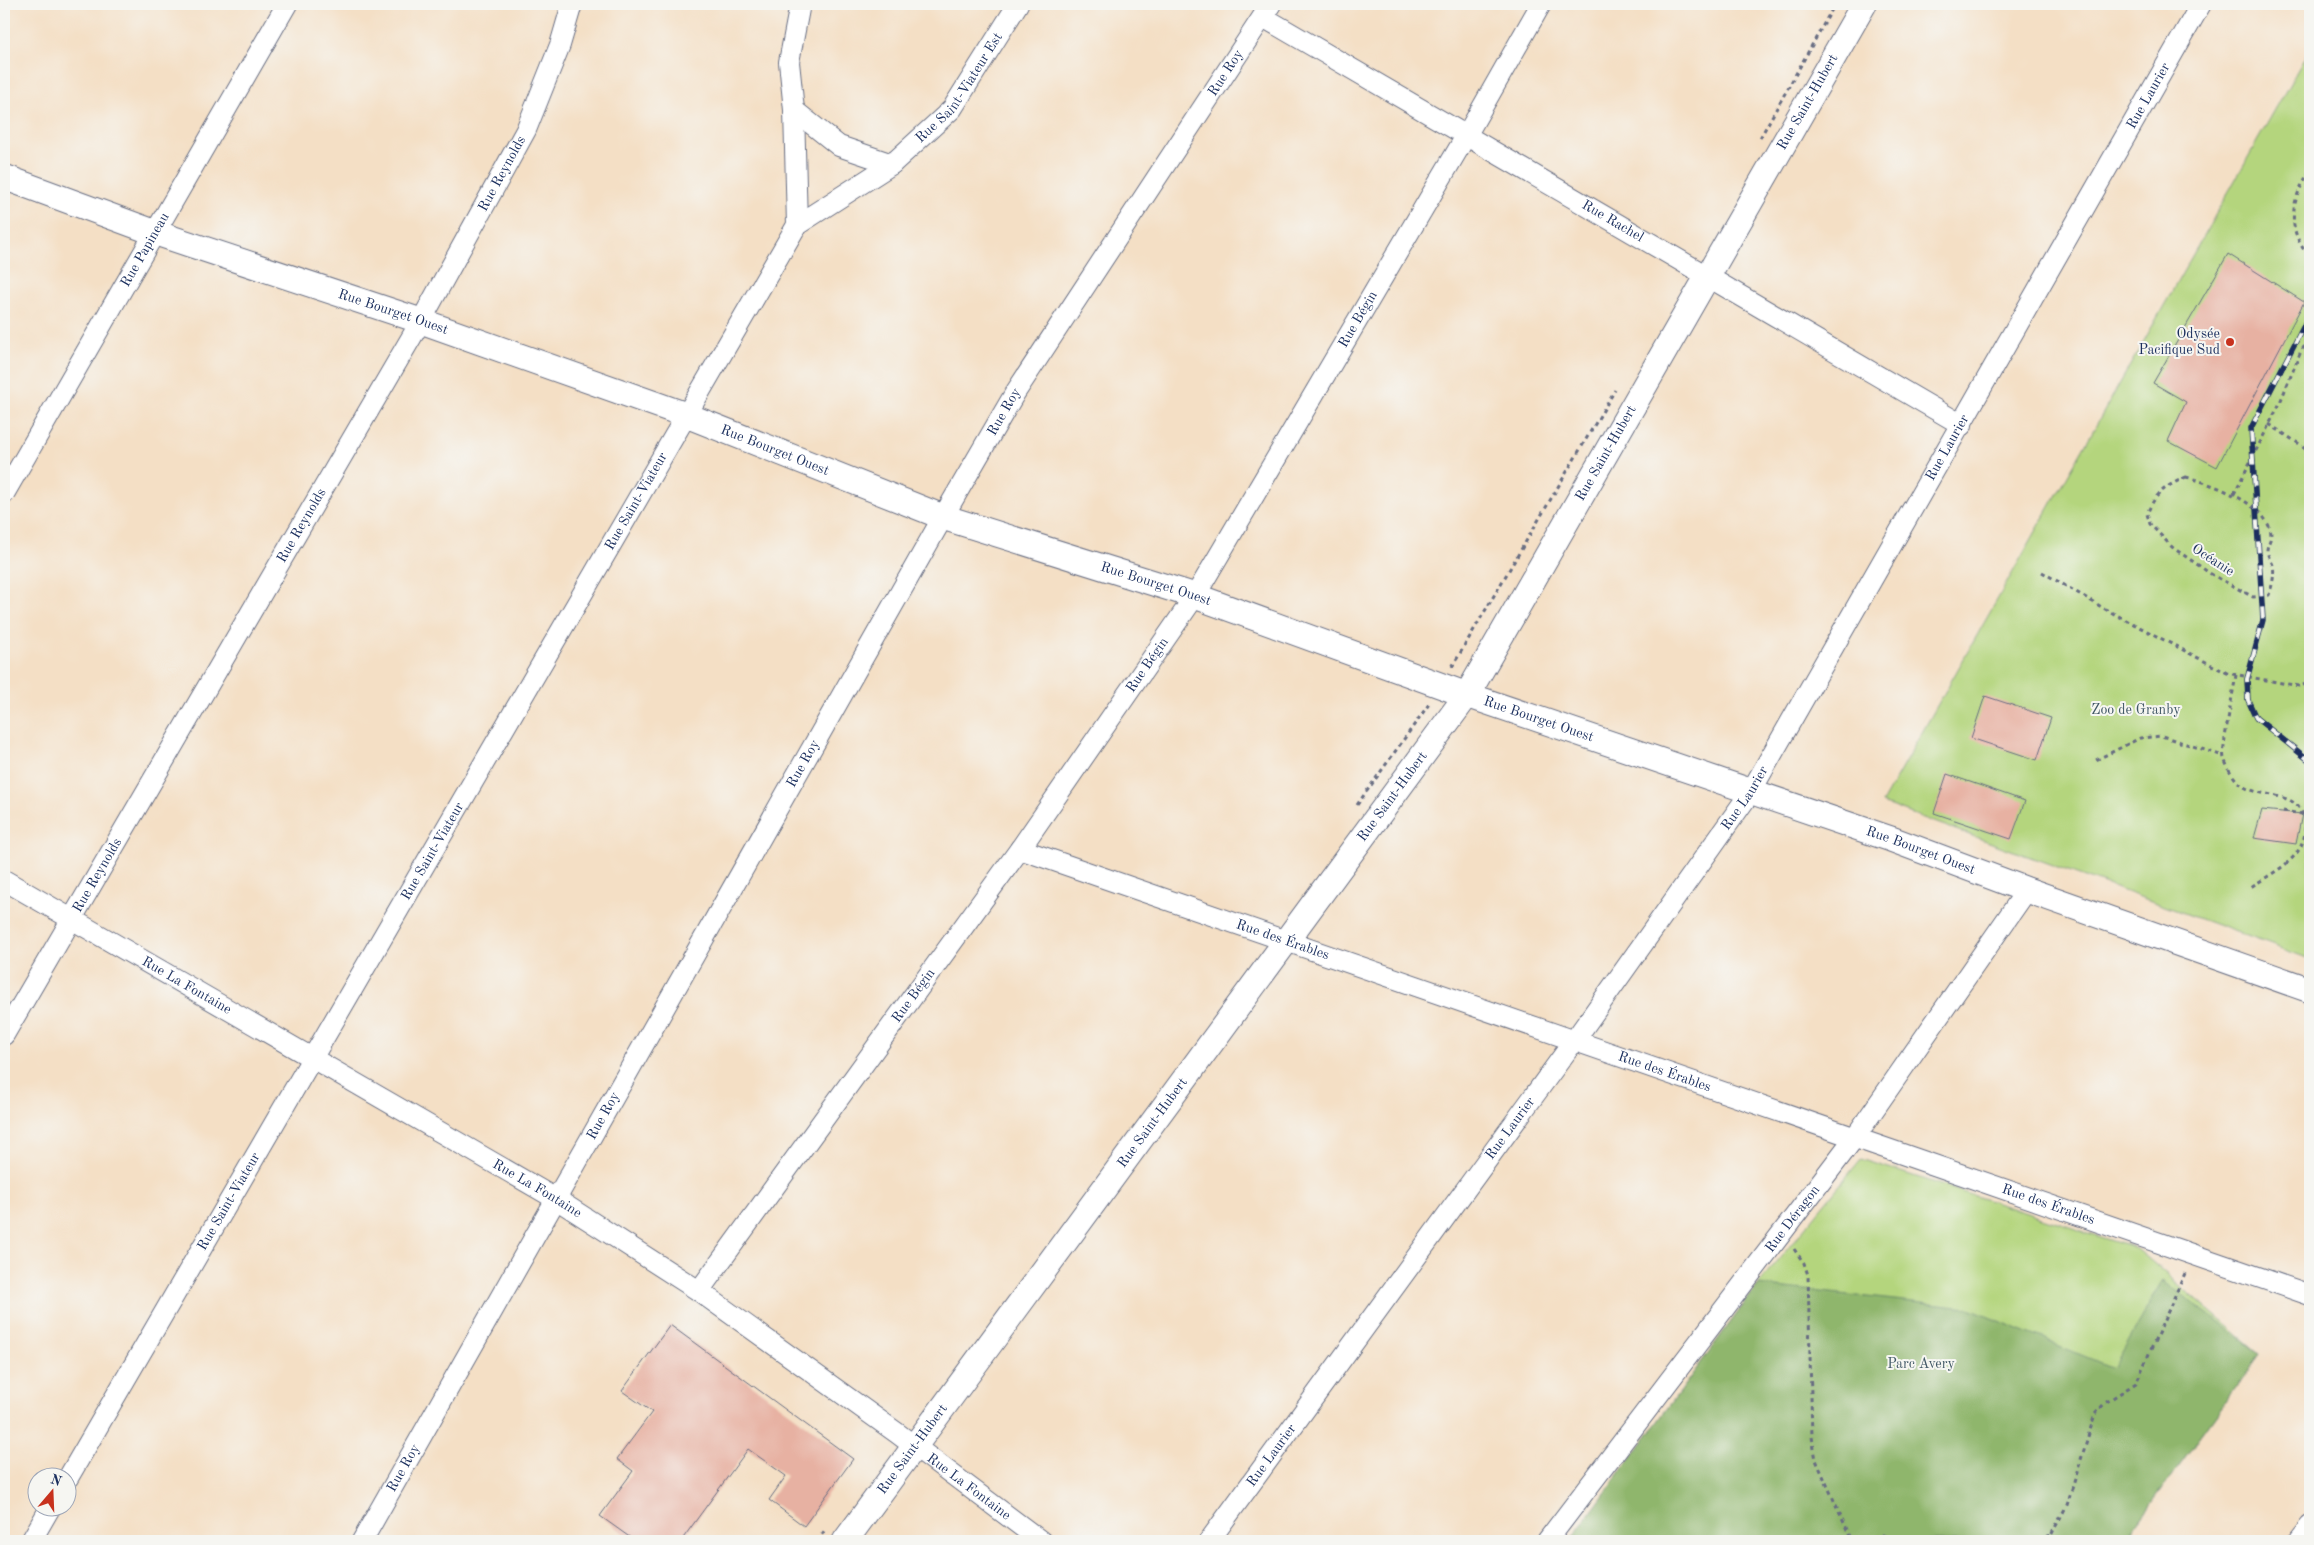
<svg xmlns="http://www.w3.org/2000/svg" width="2314" height="1545" font-family="'Old Standard TT',serif">
	<style>
		.green { fill: #b4d57d; stroke: #68826e }
		.forest { fill: #8fb66c; stroke: #557265 }
		.building { fill: #e7b1a2 }
		.lines { fill: none; stroke-linecap: round; stroke-linejoin: round }
		.minor-casing { stroke: #676d82; stroke-width: 22 }
		.tertiary-casing { stroke: #676d82; stroke-width: 27 }
		.path { stroke: #676d82; stroke-width: 3; stroke-dasharray: 4 4; stroke-linecap: butt }
		.minor { stroke: #fff; stroke-width: 20 }
		.tertiary { stroke: #fff; stroke-width: 25 }
		.rail-casing { stroke: #1b2f5e; stroke-width: 5.5 }
		.rail { stroke: #f6f6f2; stroke-width: 4; stroke-dasharray: 11; stroke-linecap: butt }
		.poi-dot { fill: #c8321e; stroke: #f6f6f2; stroke-width: 2 }
		.labels { text-anchor: middle; dominant-baseline: central; stroke-width: 4; stroke-linejoin: round; paint-order: stroke }
		.street-label { font-size: 14px; fill: #1b2f5e; stroke: #f6f6f2 }
		.poi-label { font-size: 14px; fill: #1b2f5e; stroke: #f6f6f2; text-anchor: end }
		.park-label { font-size: 14px; fill: #415866; stroke: #f6f6f2 }
	</style>
	<rect width="100%" height="100%" fill="#f6f6f2"/>
	<filter id="ink" filterUnits="userSpaceOnUse"><feTurbulence type="fractalNoise" baseFrequency=".02" numOctaves="2"/><feDisplacementMap in="SourceGraphic" scale="10" xChannelSelector="R" yChannelSelector="G"/><feConvolveMatrix kernelMatrix="1 2 1 2 8 2 1 2 1" color-interpolation-filters="sRGB"/></filter>
	<filter id="wash" filterUnits="userSpaceOnUse"><feTurbulence type="fractalNoise" baseFrequency=".0096" numOctaves="4" result="noise"/><feDisplacementMap in="SourceGraphic" scale="20" xChannelSelector="R" yChannelSelector="G"/><feGaussianBlur stdDeviation="1.12" result="paint"/><feColorMatrix in="noise" values="0 0 0 0 0 0 0 0 0 0 0 0 0 0 0 0 0 1.4 0 .05"/><feComposite in="paint" operator="in"/></filter>
	<g filter="url(#wash)">
		<rect width="100%" height="100%" fill="#f4dfc5"/>
		<!-- green -->
		<g class="green">
			<polygon points="2310,48 2310,959 1882,803"/>
			<polygon points="1861,1159 2137,1249 2260,1354 2124,1541 1570,1541 1758,1285"/>
		</g>
		<!-- forest -->
		<polygon class="forest" points="2163,1280 2260,1354 2124,1541 1570,1541 1758,1285 1967,1308 2113,1368"/>
		<g id="blocks">
			<!-- building -->
			<g class="building">
				<polygon points="2228,254 2304,302 2217,467 2168,441 2186,402 2153,383"/>
				<polygon points="1985,696 2051,718 2037,760 1971,738"/>
				<polygon points="1947,774 2025,801 2011,839 1934,813"/>
				<polygon points="2262,810 2302,814 2296,844 2254,838"/>
				<polygon points="670,1325 853,1459 804,1526 769,1500 786,1476 748,1449 681,1541 635,1541 600,1516 633,1471 617,1459 652,1412 622,1391"/>
			</g>
		</g>
	</g>
	<g filter="url(#ink)">
		<use href="#blocks" fill-opacity="0" stroke="#676d82" stroke-width="1"/>
		<g class="lines">
			<!-- minor casing -->
			<g class="minor-casing">
				<g id="minor">
					<path id="s1" d="M1263,17L1962,425"/>
					<polyline points="794,110 839,146 892,164"/>
					<polyline points="797,225 794,110 789,62 800,4"/>
					<path id="s2" d="M4,494L287,4"/>
					<path id="s3" d="M1020,849L2310,1295"/>
					<path id="s4" d="M4,880L556,1199L699,1291L897,1433L1041,1541"/>
					<path id="s5" d="M4,1035L421,321L526,130L560,45L572,4"/>
					<path id="s6" d="M699,1291L1020,849L1195,596L1466,136L1541,4"/>
					<path id="s7" d="M68,1478L797,225L892,164L952,109L1018,4"/>
					<polyline points="31,1541 50,1508"/>
					<path id="s8" d="M362,1541L943,517L1015,393L1271,4"/>
					<path id="s9" d="M1209,1541L1574,1041L1750,793L2201,4"/>
					<path id="s10" d="M1547,1541L1855,1137L2027,890"/>
					<polyline points="2299,1541 2310,1527"/>
				</g>
			</g>
			<!-- tertiary casing -->
			<g class="tertiary-casing">
				<g id="tertiary">
					<path id="s11" d="M4,177L156,233L421,321L686,415L943,517L1195,596L1467,695L1891,839L2027,890L2310,990"/>
					<path id="s12" d="M845,1541L1467,695L1864,4"/>
				</g>
			</g>
			<!-- path -->
			<g class="path">
				<polyline points="1760,138 1835,4"/>
				<path d="M2310,171C2291,199 2285,230 2310,257"/>
				<polyline points="2269,424 2310,451"/>
				<path d="M2186,477C2211,483 2270,505 2271,535C2271,540 2267,545 2267,550C2267,555 2271,560 2273,565C2275,575 2272,586 2269,595L2253,597L2211,574L2172,547L2150,524L2147,514C2156,492 2165,487 2186,477Z"/>
				<polyline points="2234,494 2279,405 2301,351 2310,339"/>
				<polyline points="2042,572 2105,609 2227,673 2299,686 2310,683"/>
				<polyline points="1452,667 1615,390"/>
				<path d="M2236,675C2234,688 2221,750 2224,758C2227,768 2236,783 2246,788C2270,799 2302,791 2305,825C2307,858 2275,871 2251,887"/>
				<polyline points="2096,760 2140,738 2162,736 2223,756"/>
				<polyline points="1357,805 1429,704"/>
				<polyline points="2283,811 2302,814 2310,808"/>
				<polyline points="1794,1249 1804,1263 1808,1275 1812,1437 1816,1460 1852,1541"/>
				<polyline points="817,1541 825,1530"/>
				<polyline points="1866,1541 1883,1535 1896,1541"/>
				<polyline points="2031,1541 2052,1535"/>
				<polyline points="2048,1541 2067,1505 2095,1414 2105,1403 2136,1383 2186,1271"/>
			</g>
			<!-- minor -->
			<use href="#minor" class="minor"/>
			<!-- tertiary -->
			<use href="#tertiary" class="tertiary"/>
			<!-- rail casing -->
			<g class="rail-casing">
				<g id="rail">
					<polyline points="2310,314 2251,428 2263,620 2247,679 2248,700 2256,718 2310,761"/>
					<polyline points="2310,894 2309,913 2310,916"/>
				</g>
			</g>
			<!-- rail -->
			<use href="#rail" class="rail"/>
		</g>
	</g>
	<!-- markers -->
	<circle class="poi-dot" cx="2230" cy="342" r="5"/>
	<g class="labels">
		<!-- street labels -->
		<g class="street-label">
			<text stroke="none"><textPath href="#s8" startOffset="1704">Rue Roy</textPath></text>
			<text stroke="none"><textPath href="#s7" startOffset="1665">Rue Saint-Viateur Est</textPath></text>
			<text stroke="none"><textPath href="#s9" startOffset="1726">Rue Laurier</textPath></text>
			<text stroke="none"><textPath href="#s12" startOffset="1734">Rue Saint-Hubert</textPath></text>
			<text stroke="none"><textPath href="#s5" startOffset="995">Rue Reynolds</textPath></text>
			<text stroke="none"><textPath href="#s1" startOffset="405">Rue Rachel</textPath></text>
			<text stroke="none"><textPath href="#s2" startOffset="282">Rue Papineau</textPath></text>
			<text stroke="none"><textPath href="#s11" startOffset="412">Rue Bourget Ouest</textPath></text>
			<text stroke="none"><textPath href="#s6" startOffset="1175">Rue Bégin</textPath></text>
			<text stroke="none"><textPath href="#s8" startOffset="1299">Rue Roy</textPath></text>
			<text stroke="none"><textPath href="#s9" startOffset="1321">Rue Laurier</textPath></text>
			<text stroke="none"><textPath href="#s11" startOffset="818">Rue Bourget Ouest</textPath></text>
			<text stroke="none"><textPath href="#s12" startOffset="1329">Rue Saint-Hubert</textPath></text>
			<text stroke="none"><textPath href="#s7" startOffset="1130">Rue Saint-Viateur</textPath></text>
			<text stroke="none"><textPath href="#s5" startOffset="590">Rue Reynolds</textPath></text>
			<text transform="translate(2213 560) rotate(33)">Océanie</text>
			<text stroke="none"><textPath href="#s11" startOffset="1222">Rue Bourget Ouest</textPath></text>
			<text stroke="none"><textPath href="#s6" startOffset="770">Rue Bégin</textPath></text>
			<text stroke="none"><textPath href="#s11" startOffset="1628">Rue Bourget Ouest</textPath></text>
			<text stroke="none"><textPath href="#s8" startOffset="894">Rue Roy</textPath></text>
			<text stroke="none"><textPath href="#s12" startOffset="924">Rue Saint-Hubert</textPath></text>
			<text stroke="none"><textPath href="#s9" startOffset="916">Rue Laurier</textPath></text>
			<text stroke="none"><textPath href="#s7" startOffset="725">Rue Saint-Viateur</textPath></text>
			<text stroke="none"><textPath href="#s11" startOffset="2032">Rue Bourget Ouest</textPath></text>
			<text stroke="none"><textPath href="#s5" startOffset="185">Rue Reynolds</textPath></text>
			<text stroke="none"><textPath href="#s3" startOffset="278">Rue des Érables</textPath></text>
			<text stroke="none"><textPath href="#s4" startOffset="211">Rue La Fontaine</textPath></text>
			<text stroke="none"><textPath href="#s6" startOffset="365">Rue Bégin</textPath></text>
			<text stroke="none"><textPath href="#s3" startOffset="682">Rue des Érables</textPath></text>
			<text stroke="none"><textPath href="#s8" startOffset="489">Rue Roy</textPath></text>
			<text stroke="none"><textPath href="#s12" startOffset="519">Rue Saint-Hubert</textPath></text>
			<text stroke="none"><textPath href="#s9" startOffset="511">Rue Laurier</textPath></text>
			<text stroke="none"><textPath href="#s4" startOffset="616">Rue La Fontaine</textPath></text>
			<text stroke="none"><textPath href="#s7" startOffset="320">Rue Saint-Viateur</textPath></text>
			<text stroke="none"><textPath href="#s3" startOffset="1088">Rue des Érables</textPath></text>
			<text stroke="none"><textPath href="#s10" startOffset="405">Rue Déragon</textPath></text>
			<text stroke="none"><textPath href="#s12" startOffset="114">Rue Saint-Hubert</textPath></text>
			<text stroke="none"><textPath href="#s9" startOffset="106">Rue Laurier</textPath></text>
			<text stroke="none"><textPath href="#s8" startOffset="84">Rue Roy</textPath></text>
			<text stroke="none"><textPath href="#s4" startOffset="1141">Rue La Fontaine</textPath></text>
		</g>
		<!-- poi labels -->
		<g class="poi-label">
			<text x="2220" y="334">Odysée<tspan x="2220" dy="16">Pacifique Sud</tspan></text>
		</g>
		<!-- park labels -->
		<g class="park-label">
			<text x="2136" y="710">Zoo de Granby</text>
			<text x="1921" y="1364">Parc Avery</text>
		</g>
	</g>
	<!-- margin -->
	<rect width="2314" height="1545" fill="none" stroke="#f6f6f2" stroke-width="20"/>
	<!-- north arrow -->
	<g transform="translate(52 1492) rotate(19)"><circle r="24" fill="#f6f6f2" stroke="#9ea6b7"/>
	<path d="M0-4L9 19L0 12L-9 19Z" fill="#c8321e"/>
	<text y="-8" font-size="14" font-weight="bold" text-anchor="middle" fill="#1b2f5e">N</text>
	</g>
</svg>
